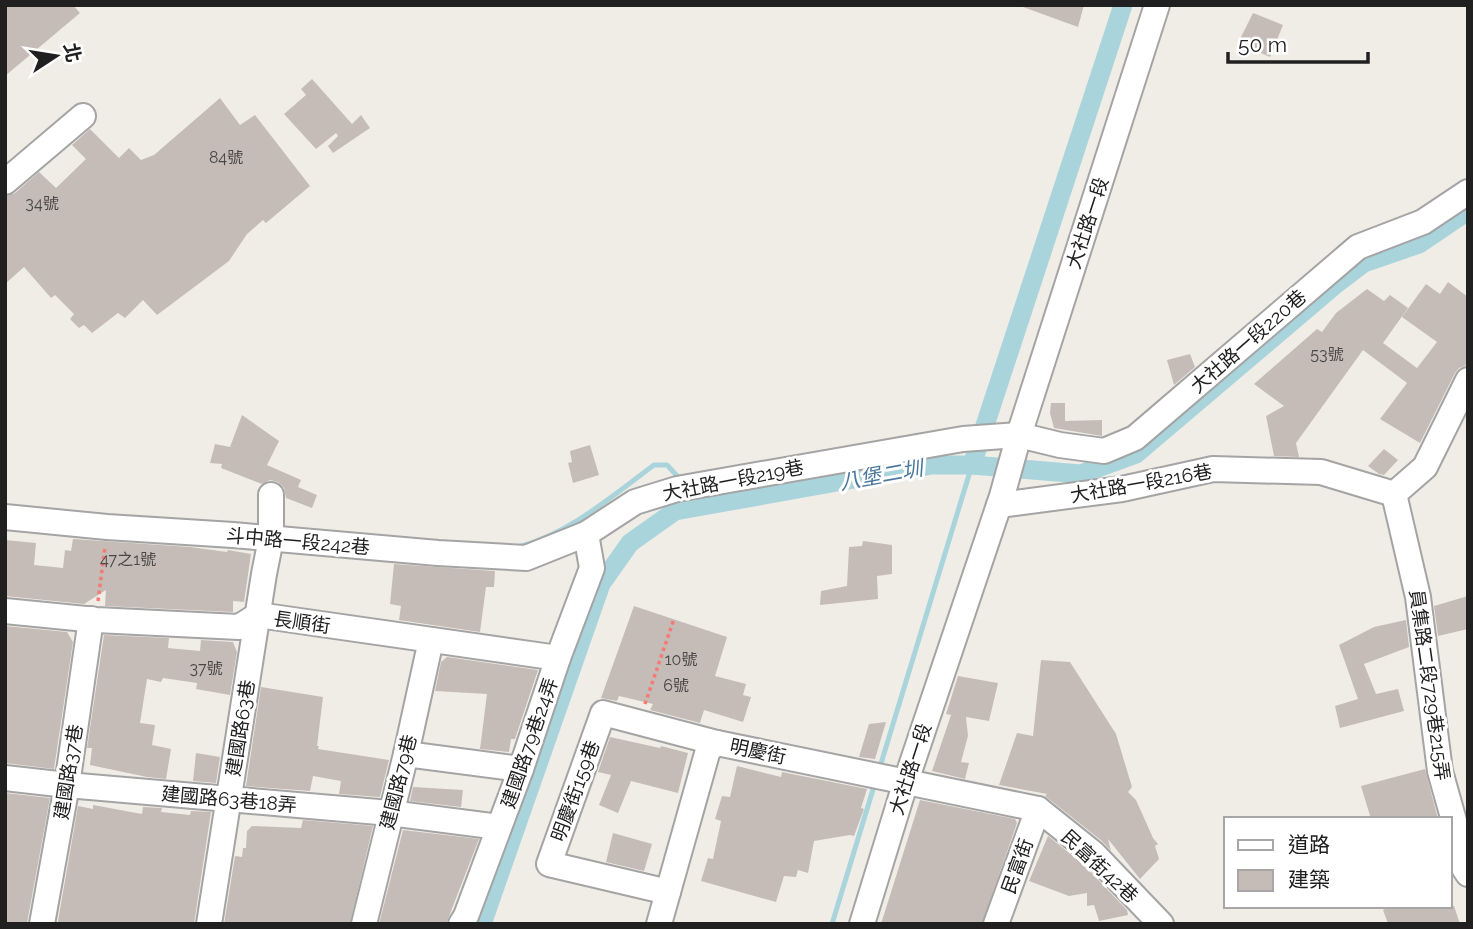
<svg xmlns="http://www.w3.org/2000/svg" width="1473" height="929" font-family="Raleway,'Noto Sans TC',sans-serif">
	<style>
		.lines { fill: none; stroke-linecap: round; stroke-linejoin: round }
		.stream { stroke: #aad4dc; stroke-width: 5 }
		.canal { stroke: #aad4dc; stroke-width: 19 }
		.building { fill: #c5bcb7 }
		.minor-casing { stroke: #a4a4a4; stroke-width: 28 }
		.path { stroke: #f47a75; stroke-width: 3.5; stroke-dasharray: 3.5 3.5; stroke-linecap: butt }
		.minor { stroke: #fff; stroke-width: 24 }
		.labels { text-anchor: middle; dominant-baseline: central; stroke-width: 6; stroke-linejoin: round; paint-order: stroke }
		.number-label { font-size: 16px; fill: #494746 }
		.street-label { font-size: 19px; fill: #202020; stroke: #fff }
		.water-label { font-size: 21px; font-style: italic; fill: #4a789d; stroke: #fff }
	</style>
	<rect width="100%" height="100%" fill="#f0ede7"/>
	<g class="lines">
		<!-- stream -->
		<g class="stream">
			<polyline points="694,495 704,506"/>
			<path d="M518,547C569,534 612,496 654,465H667L680,479"/>
			<polyline points="879,770 972,465"/>
			<polyline points="832,924 875,783"/>
		</g>
		<!-- canal -->
		<g class="canal">
			<polyline points="972,465 1123,5"/>
			<polyline points="482,924 601,584 630,543 675,511 932,465 972,465 1081,474 1136,454 1335,285 1364,263 1419,244 1468,211"/>
		</g>
	</g>
	<!-- building -->
	<g class="building">
		<polygon points="5,5 73,5 80,13 5,76"/>
		<polygon points="1023,5 1084,5 1078,27 1023,7"/>
		<polygon points="1253,13 1283,25 1270,57 1238,43"/>
		<polygon points="312,79 352,124 361,115 370,128 333,153 328,146 338,136 336,133 316,149 284,114 306,95 301,89"/>
		<polygon points="220,98 240,125 255,115 310,186 266,223 263,220 247,234 229,261 157,315 143,300 125,318 118,313 92,333 84,325 79,328 70,319 74,314 55,295 51,298 24,267 5,284 5,197 15,193 39,172 56,188 86,159 72,145 90,129 119,158 129,148 141,160 154,155"/>
		<polygon points="1448,282 1468,297 1468,360 1465,366 1459,368 1455,373 1420,443 1380,419 1407,383 1363,350 1296,443 1299,457 1274,456 1266,416 1284,406 1254,384 1317,329 1322,332 1336,313 1367,289 1384,301 1390,295 1408,308 1383,343 1417,368 1437,342 1402,317 1426,284 1440,294"/>
		<polygon points="1190,354 1195,367 1174,385 1167,360"/>
		<polygon points="1051,403 1065,403 1065,421 1102,420 1102,436 1054,428 1050,413"/>
		<polygon points="242,415 279,441 267,465 301,480 298,487 317,495 312,508 286,498 284,488 278,482 270,480 262,484 221,468 222,464 210,463 215,444 230,447"/>
		<polygon points="590,445 599,475 573,483 568,463 572,462 570,451"/>
		<polygon points="1384,449 1398,460 1384,475 1379,474 1368,466"/>
		<polygon points="73,539 190,547 227,552 228,550 251,554 244,602 233,601 233,612 105,606 106,590 84,604 5,596 5,540 36,543 34,565 63,568 65,550 71,551"/>
		<polygon points="863,541 892,545 892,574 877,576 878,599 820,605 821,591 847,586 849,547 862,546"/>
		<polygon points="394,564 495,571 494,587 486,587 480,632 399,620 401,606 390,604"/>
		<polygon points="1468,596 1468,629 1438,636 1434,606"/>
		<polygon points="634,606 727,637 715,676 746,684 743,695 751,697 743,722 704,710 700,723 650,710 653,704 619,696 617,701 601,698"/>
		<polygon points="1406,620 1409,647 1364,664 1376,694 1398,689 1404,711 1340,728 1335,706 1358,699 1339,645 1374,627"/>
		<polygon points="5,626 67,632 73,642 54,769 5,763"/>
		<polygon points="104,635 169,638 168,648 200,651 201,640 233,642 237,652 230,695 196,689 197,683 163,678 161,682 147,679 140,723 155,725 152,745 171,749 166,779 147,777 90,765 92,748 87,748"/>
		<polygon points="447,657 538,670 515,739 511,739 509,752 480,749 487,694 435,691 441,662"/>
		<polygon points="1041,660 1070,662 1116,734 1132,787 1128,792 1136,800 1153,838 1158,844 1155,846 1159,859 1140,879 1108,839 1111,851 1102,841 1045,796 1047,794 999,785 1017,733 1033,736"/>
		<polygon points="958,676 998,683 989,721 966,717 968,736 961,762 969,763 965,779 932,771 951,715 946,714"/>
		<polygon points="261,687 323,697 317,746 319,746 318,749 389,760 380,797 339,794 341,781 313,776 310,791 246,786"/>
		<polygon points="886,722 875,759 859,757 869,724"/>
		<polygon points="610,737 660,748 661,746 688,753 678,793 631,781 618,813 599,805 611,775 598,772"/>
		<polygon points="196,753 220,757 216,783 193,781"/>
		<polygon points="737,766 781,777 782,772 867,789 861,808 864,809 854,836 850,835 814,841 808,873 798,870 796,877 784,876 776,902 701,881 708,858 713,859 721,821 715,819 722,796 730,797"/>
		<polygon points="1425,769 1438,819 1371,819 1361,786"/>
		<polygon points="413,787 463,790 461,807 410,801"/>
		<polygon points="5,793 50,798 27,923 26,924 5,924"/>
		<polygon points="920,800 1015,819 1017,823 982,924 881,924"/>
		<polygon points="93,805 142,814 143,807 162,808 161,812 190,815 191,811 211,812 194,924 59,924 58,921 78,806 93,809"/>
		<polygon points="303,820 373,826 350,924 224,924 235,856 242,857 243,848 246,848 247,831 252,826 301,828"/>
		<polygon points="403,830 479,839 446,924 379,924"/>
		<polygon points="613,833 652,844 644,871 606,862"/>
		<polygon points="1048,836 1083,864 1127,910 1128,915 1099,921 1094,905 1087,906 1087,893 1069,896 1029,881"/>
		<polygon points="1391,906 1454,906 1460,924 1388,924 1383,910"/>
	</g>
	<g class="lines">
		<!-- minor casing -->
		<g class="minor-casing">
			<g id="minor">
				<polyline points="5,182 83,116"/>
				<polyline points="1394,494 1418,597 1440,771 1456,828 1464,868 1468,874"/>
				<polyline points="999,505 1122,489 1213,469 1321,472 1394,494 1425,467 1468,380"/>
				<polyline points="5,517 107,527 233,535 438,553 526,558 586,534"/>
				<polyline points="5,611 96,620 239,627 258,615 558,658"/>
				<polyline points="406,754 521,769"/>
				<polyline points="5,778 67,785 390,813 499,827"/>
				<polyline points="668,892 549,864 603,713 717,743"/>
				<polyline points="42,924 67,785 91,619"/>
				<polyline points="209,924 264,574 271,539 271,495"/>
				<polyline points="364,924 406,754 431,640"/>
				<polyline points="461,924 466,916 521,769 558,658 592,568 586,534 635,502 677,489 963,439 1019,435 1060,445 1104,451 1135,438 1358,247 1423,222 1468,192"/>
				<polyline points="659,924 708,750 717,743 1038,809 1093,853 1161,924"/>
				<polyline points="862,924 906,781 1002,496 1019,435 1157,5"/>
				<polyline points="996,924 1038,809"/>
			</g>
		</g>
		<!-- path -->
		<g class="path">
			<polyline points="98,601 105,547"/>
			<polyline points="645,704 674,619"/>
		</g>
		<!-- minor -->
		<use href="#minor" class="minor"/>
	</g>
	<g class="labels">
		<!-- number labels -->
		<g class="number-label">
			<text x="226" y="157">84號</text>
			<text x="42" y="203">34號</text>
			<text x="1327" y="354">53號</text>
			<text x="128" y="559">47之1號</text>
			<text x="681" y="659">10號</text>
			<text x="206" y="668">37號</text>
			<text x="676" y="685">6號</text>
		</g>
		<!-- street labels -->
		<g class="street-label">
			<text transform="translate(1087 223) rotate(-72)">大社路一段</text>
			<text transform="translate(1248 341) rotate(-41)">大社路一段220巷</text>
			<text transform="translate(733 480) rotate(-11)">大社路一段219巷</text>
			<text transform="translate(1141 483) rotate(-10)">大社路一段216巷</text>
			<text transform="translate(298 541) rotate(5)">斗中路一段242巷</text>
			<text transform="translate(302 622) rotate(8)">長順街</text>
			<text transform="translate(1430 685) rotate(82)">員集路二段729巷215弄</text>
			<text transform="translate(240 728) rotate(-81)">建國路63巷</text>
			<text transform="translate(529 743) rotate(-71)">建國路79巷24弄</text>
			<text transform="translate(758 751) rotate(12)">明慶街</text>
			<text transform="translate(910 769) rotate(-72)">大社路一段</text>
			<text transform="translate(68 772) rotate(-81)">建國路37巷</text>
			<text transform="translate(398 782) rotate(-76)">建國路79巷</text>
			<text transform="translate(575 791) rotate(-70)">明慶街159巷</text>
			<text transform="translate(229 799) rotate(5)">建國路63巷18弄</text>
			<text transform="translate(1017 866) rotate(-70)">民富街</text>
			<text transform="translate(1100 866) rotate(43)">民富街42巷</text>
		</g>
		<!-- water labels -->
		<g class="water-label">
			<text transform="translate(881 475) rotate(-10)">八堡二圳</text>
		</g>
	</g>
	<!-- border -->
	<rect width="1473" height="929" fill="none" stroke="#202020" stroke-width="14"/>
	<!-- legend -->
	<rect x="1224" y="817" width="228" height="91" fill="#ffffff" stroke="#a6a6a6" stroke-width="2"/>
	<rect x="1238" y="840" width="35" height="10" fill="#ffffff" stroke="#a6a6a6" stroke-width="2"/>
	<text x="1288" y="852" font-size="21" fill="#202020">道路</text>
	<rect x="1238" y="870" width="35" height="21" fill="#c5bcb7" stroke="#a6a6a6" stroke-width="2"/>
	<text x="1288" y="887" font-size="21" fill="#202020">建築</text>
	<!-- north arrow -->
	<g transform="translate(56 56) rotate(78)" stroke="#ffffff" stroke-width="5" paint-order="stroke">
	<path d="M0-5L12 26L0 18L-12 26Z" fill="#202020"/>
	<text y="-10" font-size="19" font-weight="bold" text-anchor="middle" fill="#202020">北</text>
	</g>
	<!-- scale -->
	<path d="M1228 52v10h140v-10" fill="none" stroke="#202020" stroke-width="3.5"/>
	<text x="1238" y="52" font-size="21" fill="#202020" stroke="#ffffff" stroke-width="5" paint-order="stroke">50 m</text>
</svg>
